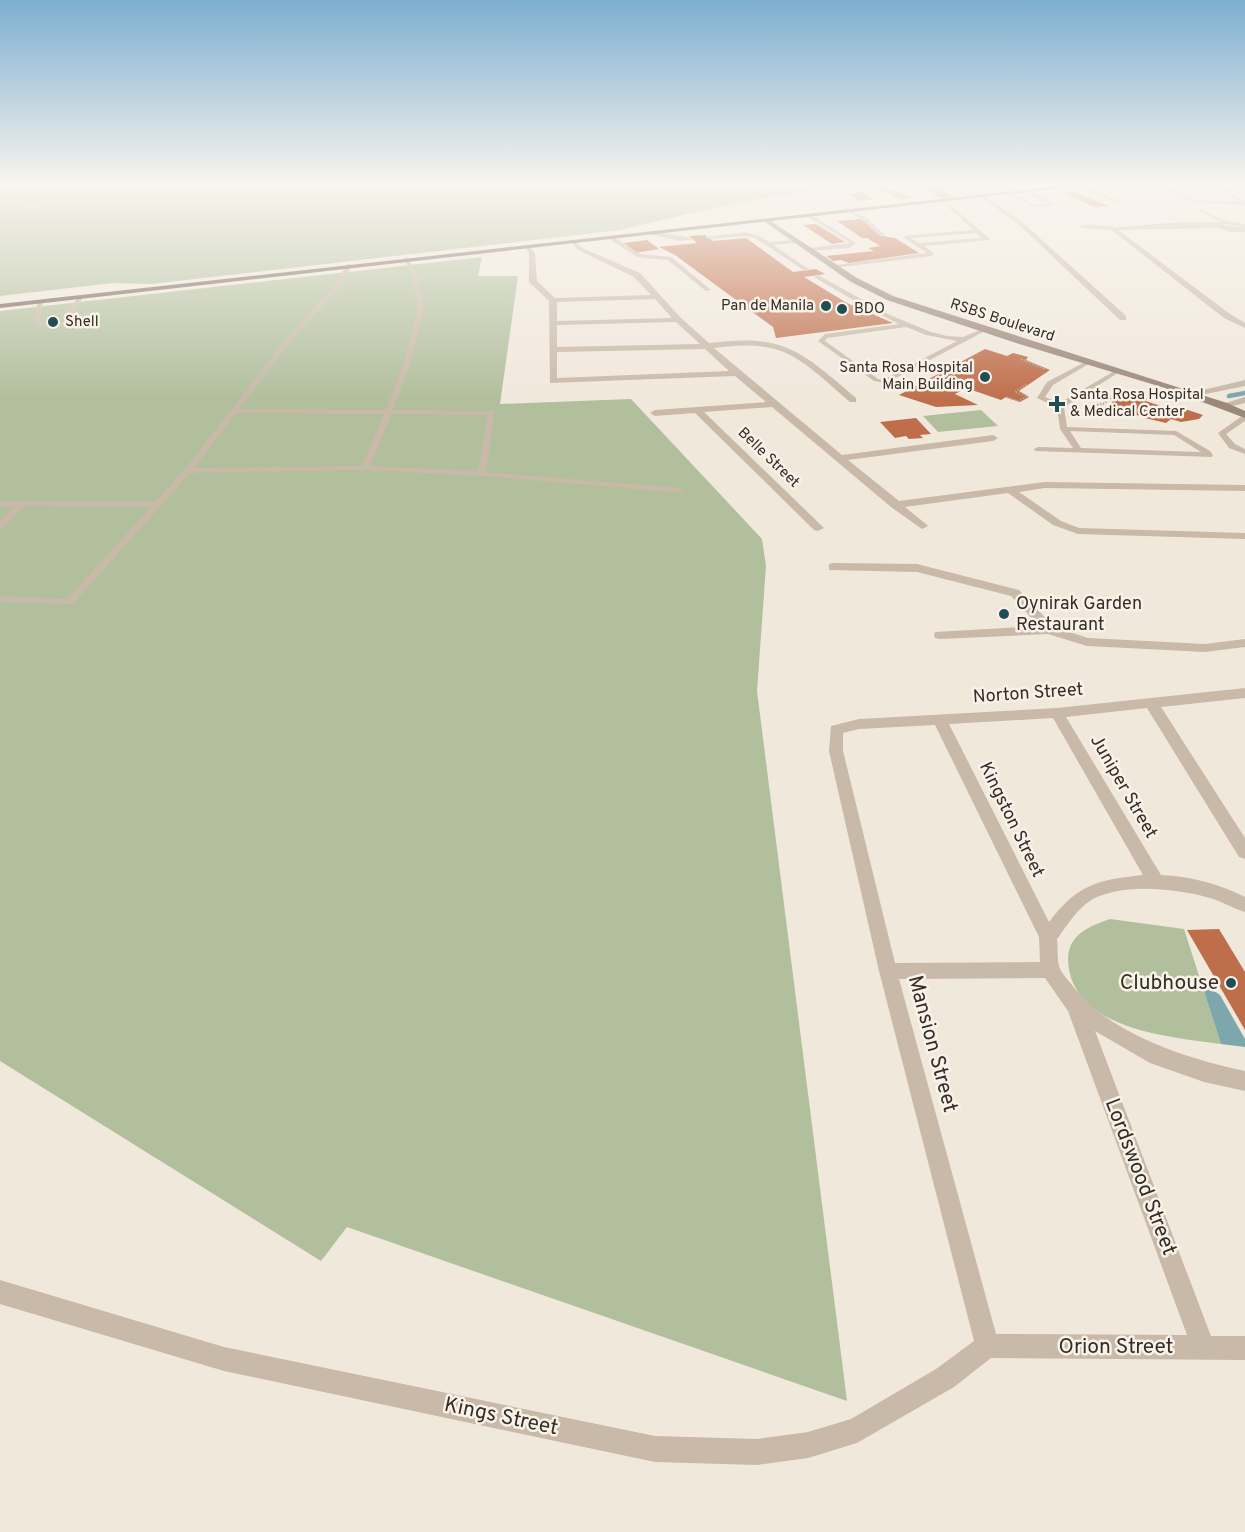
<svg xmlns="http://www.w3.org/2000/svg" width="1245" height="1532" font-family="Overpass,sans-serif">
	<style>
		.green { fill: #b1bf9d }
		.water { fill: #7ca7ac }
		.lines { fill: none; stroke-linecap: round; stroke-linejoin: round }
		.stream { stroke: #7ca7ac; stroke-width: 4.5 }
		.building { fill: #bf6e4b }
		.path { stroke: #b4a393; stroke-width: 2; stroke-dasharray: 1.5 1.5; stroke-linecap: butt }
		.lane { fill: #c8b9a8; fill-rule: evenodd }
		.street { fill: #c8b9a8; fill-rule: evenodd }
		.secondary { fill: #9b887a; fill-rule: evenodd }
		.primary { fill: #76655a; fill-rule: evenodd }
		.poi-dot { fill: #204e54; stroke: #f8f2e8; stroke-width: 2 }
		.labels { text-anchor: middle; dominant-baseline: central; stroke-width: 5; stroke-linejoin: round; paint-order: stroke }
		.far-poi-label { font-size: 15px; fill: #352d28; stroke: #f8f2e8; text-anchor: start }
		.far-street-label { font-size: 15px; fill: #352d28; stroke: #f8f2e8 }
		.poi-label { font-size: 18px; fill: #352d28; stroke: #f8f2e8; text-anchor: start }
		.street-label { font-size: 18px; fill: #352d28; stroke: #f8f2e8 }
		.near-poi-label { font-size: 21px; fill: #352d28; stroke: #f8f2e8; text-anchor: end }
		.near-street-label { font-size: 21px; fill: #352d28; stroke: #f8f2e8 }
	</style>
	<rect width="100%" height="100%" fill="#f1e8dc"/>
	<!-- green -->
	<g class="green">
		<path d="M0,185H866C783,191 702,210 621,230L151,284L113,283L0,296Z"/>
		<polygon points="482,257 478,276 518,276 500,404 631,399 762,539 766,566 757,691 847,1401 347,1227 321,1261 0,1061 0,311"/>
		<polygon points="981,410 998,426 938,432 923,416"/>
		<path d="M1110,919L1184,929L1221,1044C1170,1037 1071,1030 1068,960C1068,934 1090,926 1110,919Z"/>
	</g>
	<!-- water -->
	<polygon class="water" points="1201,982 1220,995 1245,1039 1245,1047 1221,1044"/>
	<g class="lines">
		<!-- stream -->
		<polyline class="stream" points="1229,396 1245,393"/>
	</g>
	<!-- building -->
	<g class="building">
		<polygon points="931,185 935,185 955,197 942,198 921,186"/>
		<polygon points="887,187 896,191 910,198 900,199 877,188"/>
		<polygon points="863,192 873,199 860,201 848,194"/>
		<polygon points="1073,192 1109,206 1094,207 1064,193"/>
		<polygon points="861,219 883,236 895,238 919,253 849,263 841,260 833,261 826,256 874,251 868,248 880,246 867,238 862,238 837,221"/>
		<polygon points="816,224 845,242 832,244 803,225"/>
		<polygon points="705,235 713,241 746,238 793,272 816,269 825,274 804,277 847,303 893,323 776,338 773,327 675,255 659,247 697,243 689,236"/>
		<polygon points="647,240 659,249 635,253 624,243"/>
		<polygon points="985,349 1007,356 1013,353 1028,357 1026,360 1050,370 1019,391 1029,397 1020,402 1006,397 1001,400 966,388 955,394 978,405 936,407 899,395"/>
		<polygon points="1121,393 1179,412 1185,409 1203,415 1199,419 1181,422 1171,419 1166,423 1145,418 1109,405"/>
		<polygon points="916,418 931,434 920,435 923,438 909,439 906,436 895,438 880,422"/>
		<polygon points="1219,929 1245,972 1245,1030 1187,930"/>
	</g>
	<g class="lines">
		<!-- path -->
		<g class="path">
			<polyline points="1021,359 1045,369"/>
			<polyline points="1006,397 1019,401 1027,396 1015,392 1027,384"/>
			<polyline points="1091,406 1103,404 1121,391 1151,401 1156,397"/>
		</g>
		<!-- lane -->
		<g class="lane">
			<polygon points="1084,185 1122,202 1122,203 1118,204 1080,186"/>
			<polygon points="1154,185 1161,185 1194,200 1239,202 1216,185 1221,185 1245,202 1245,205 1193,202"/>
			<polygon points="65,187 67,188 72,203 0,213 0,211 67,201 63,190 13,196 0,190 0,188 6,188 14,193"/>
			<polygon points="1030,191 1055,204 1055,205 1033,207 1009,194 1013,193 1034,205 1047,204 1028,193"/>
			<path d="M940,200H944L989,238V240L924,246L934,253L932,256L832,268L829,266L927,253L904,238V236L973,230ZM976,233L982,238L919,243L911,238Z"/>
			<polygon points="848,210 865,217 884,234 884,236 880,236 861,219 848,212"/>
			<polygon points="810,215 812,215 856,243 849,248 808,251 810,248 850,243 808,217"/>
			<polygon points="1082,225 1112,226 1115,228 1112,230 1080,228"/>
			<path d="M651,231C664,234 683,235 695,239L680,241L649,234Z"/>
			<polygon points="745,232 759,236 769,242 797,240 795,243 773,245 810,270 805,271 755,238 745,236 708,239 705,237"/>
			<polygon points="608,236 612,236 640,254 671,257 711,290 706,291 668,260 637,257 608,238"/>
			<path d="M407,257L416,271L424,305L412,357L393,410L495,411L486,472L680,488L684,491L683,493L482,476L365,470L190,473L73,604L0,602V596L67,599L151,507L25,506L3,528L0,529V521L15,506L0,507V501H156L185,469L288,337L334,287L347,264L352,265L339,289L292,339L239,409L386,410L406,357L418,305L410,271L404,259ZM236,413L384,414L362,466L194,468ZM392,414L488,415L478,471L370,466Z"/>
			<path d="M816,274L890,315L931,332L947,336L963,337L982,329L987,330L886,383L874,381L818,341L825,334L899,324L865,307L814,277ZM906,327L926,335L957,341L883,380L878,379L825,341L827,338Z"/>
			<polygon points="78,296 83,297 70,323 37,326 34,324 38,300 43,301 40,322 64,321"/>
			<path d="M1087,361L1092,362L1053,385L1045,397L1060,403L1116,370L1121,371L1064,407L1067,427L1176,431L1210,451L1213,455L1212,457L1035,451L1034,449L1038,447L1073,448L1060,429L1057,407L1037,398L1047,382ZM1070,431L1174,435L1201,452L1081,448Z"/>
			<polygon points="1242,416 1245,416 1245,421 1226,434 1235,444 1245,449 1245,454 1229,448 1218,433"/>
		</g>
		<!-- street -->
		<g class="street">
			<polygon points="982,196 986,196 1021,221 1126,316 1126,320 1120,320 1017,223 982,198"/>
			<polygon points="1199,209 1226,221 1245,224 1245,228 1228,224 1223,225 1245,228 1245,232 1231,232 1219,228 1118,230 1230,314 1245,323 1245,328 1224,318 1109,228 1167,223 1220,222 1199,211"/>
			<path d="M569,240H573L582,248L640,273L681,318L709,343C785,333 802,352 856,398V402H850C799,358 785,338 714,348L842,455L993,435L998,438L993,441L848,460L899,501L1045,482L1245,485V491L1045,488L1019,492L1061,521L1079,528L1245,533V539L1078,534L1053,525L1008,493L905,507L926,524L928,526L922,529L891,507L772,407L704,412L824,528L818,531L814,530L695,413L655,416L650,413L655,410L766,402L735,376L550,383L549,301L529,282V254L525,245H529L535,254L537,281L555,298L651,295L634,277L578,250ZM655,299L672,318L557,321V302ZM676,322L700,344L557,347V325ZM705,349L729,371L557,378V352Z"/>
			<polygon points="1245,380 1245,386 1191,397 1186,394"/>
			<polygon points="1245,397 1245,403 1224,408 1219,405"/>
			<polygon points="833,563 917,564 1019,590 1054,627 1088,638 1205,644 1245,639 1245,647 1205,652 1087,646 1048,634 940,639 935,638 934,635 935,632 1039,626 1011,596 917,572 829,570 829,564"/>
			<path d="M1245,688V698L1161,707L1245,838V859L1239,857L1147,708L1066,717L1161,875C1190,876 1219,884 1245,897V912C1232,908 1220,900 1206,897C1174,888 1115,882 1087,903C1075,912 1066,927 1057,939C1058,947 1057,958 1059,966C1061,973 1068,980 1072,985C1108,1034 1188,1059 1245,1071V1091L1204,1082L1150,1063L1095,1031L1211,1336H1245V1360L991,1358L954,1387L857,1443L808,1458L757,1465L655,1462L224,1371L0,1304V1280L224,1347L655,1436L757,1439L808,1432L851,1419L936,1369L974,1341L879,971L829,751L831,726L859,719L1057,708ZM1053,718L1143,875C1097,880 1078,884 1049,922L949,724ZM935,725L1039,937L1040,962L895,963L843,751V733L859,729ZM1045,978L1068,1011L1187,1335L996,1334L899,979Z"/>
		</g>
		<!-- secondary -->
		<polygon class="secondary" points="765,220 769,220 857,278 893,296 1227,403 1245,411 1245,418 1165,388 1016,343 887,300 851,282 765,222"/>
		<!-- primary -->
		<polygon class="primary" points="1067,185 1089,185 0,308 0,304"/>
	</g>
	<!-- sky -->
	<linearGradient id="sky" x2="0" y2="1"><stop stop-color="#7dafd0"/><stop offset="0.46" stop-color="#f9f5ef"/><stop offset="1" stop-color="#f9f5ef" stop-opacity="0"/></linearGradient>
	<rect width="1245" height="400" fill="url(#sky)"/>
	<!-- markers -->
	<g class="poi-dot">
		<circle cx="826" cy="306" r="6"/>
		<circle cx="842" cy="309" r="6"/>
		<circle cx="53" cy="322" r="6"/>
		<circle cx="985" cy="377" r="6"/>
		<path d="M1054 395h6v6h6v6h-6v6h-6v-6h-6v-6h6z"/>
		<circle cx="1004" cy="614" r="6"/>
		<circle cx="1231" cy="983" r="6"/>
	</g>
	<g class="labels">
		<!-- far-poi labels -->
		<g class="far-poi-label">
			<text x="814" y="306" text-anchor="end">Pan de Manila</text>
			<text x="854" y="309">BDO</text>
			<text x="65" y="322">Shell</text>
			<text x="973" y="368" text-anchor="end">Santa Rosa Hospital<tspan x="973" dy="17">Main Building</tspan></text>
			<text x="1070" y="395">Santa Rosa Hospital<tspan x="1070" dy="17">&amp; Medical Center</tspan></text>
		</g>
		<!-- far-street labels -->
		<g class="far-street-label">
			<text transform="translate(1002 321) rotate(18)">RSBS Boulevard</text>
			<text transform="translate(768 458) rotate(44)">Belle Street</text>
		</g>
		<!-- poi labels -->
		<g class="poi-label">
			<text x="1016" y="604">Oynirak Garden<tspan x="1016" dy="21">Restaurant</tspan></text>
		</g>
		<!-- street labels -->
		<g class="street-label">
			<text transform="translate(1028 694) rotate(-4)">Norton Street</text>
			<text transform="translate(1123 787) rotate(60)">Juniper Street</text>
			<text transform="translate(1011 820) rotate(64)">Kingston Street</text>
		</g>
		<!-- near-poi labels -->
		<g class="near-poi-label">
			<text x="1219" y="983">Clubhouse</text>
		</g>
		<!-- near-street labels -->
		<g class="near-street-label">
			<text transform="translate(932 1044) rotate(75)">Mansion Street</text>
			<text transform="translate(1140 1177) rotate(69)">Lordswood Street</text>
			<text x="1116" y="1347">Orion Street</text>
			<text transform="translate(501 1417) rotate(12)">Kings Street</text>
		</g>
	</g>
</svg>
